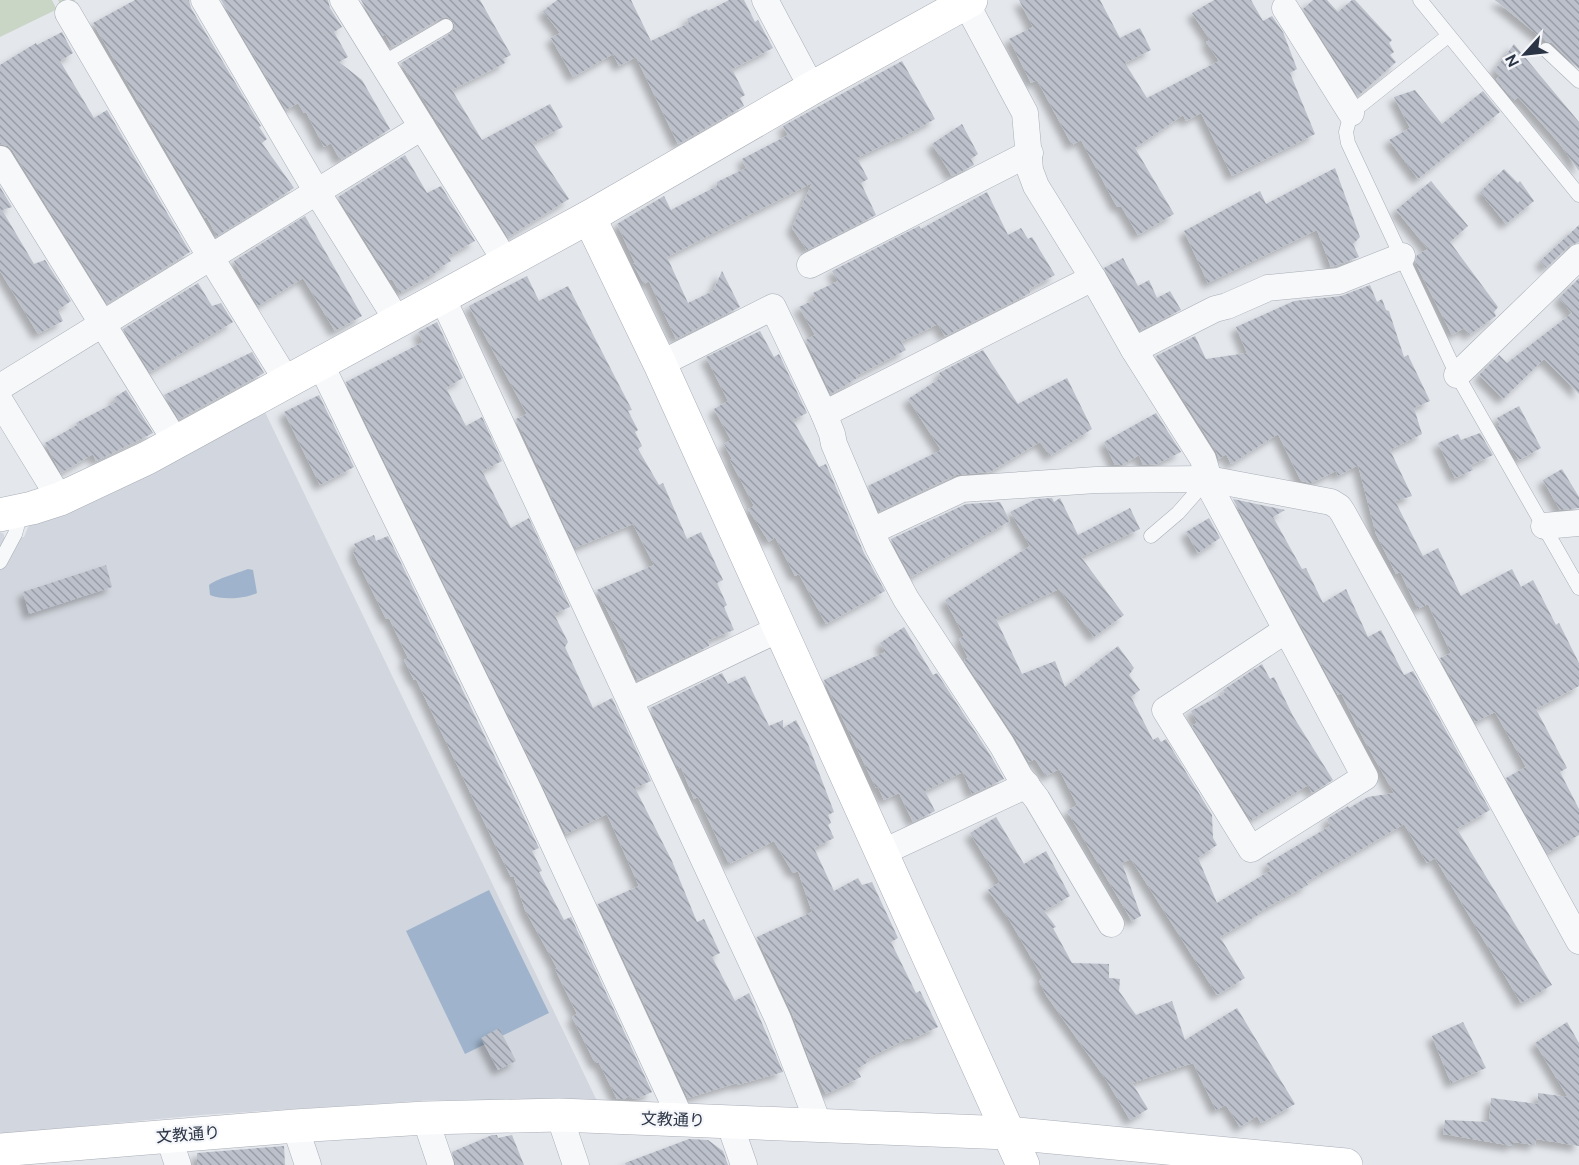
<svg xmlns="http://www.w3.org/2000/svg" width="1579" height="1165" font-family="Ubuntu,'Noto Sans JP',sans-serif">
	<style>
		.built { fill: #d2d6de }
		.green { fill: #c9d6c5 }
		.water { fill: #9fb4cc }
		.building { fill: url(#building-back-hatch); filter: url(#shadow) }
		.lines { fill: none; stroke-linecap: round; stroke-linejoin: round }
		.lane-casing { stroke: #a9aeb7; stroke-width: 15 }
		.street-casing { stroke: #a9aeb7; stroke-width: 27 }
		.secondary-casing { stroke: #a9aeb7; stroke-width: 34 }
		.lane { stroke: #f7f8fa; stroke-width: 14 }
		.street { stroke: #f7f8fa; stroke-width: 26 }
		.secondary { stroke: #fff; stroke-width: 33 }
		.labels { text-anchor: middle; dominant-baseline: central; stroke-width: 4.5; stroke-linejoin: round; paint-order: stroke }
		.street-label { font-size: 16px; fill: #2b3445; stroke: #f4f6f9 }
	</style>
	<defs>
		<pattern id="building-back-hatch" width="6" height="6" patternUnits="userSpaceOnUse" patternTransform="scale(1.5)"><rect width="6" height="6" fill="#bbc0ca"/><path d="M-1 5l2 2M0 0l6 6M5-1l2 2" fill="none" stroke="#989da6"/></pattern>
		<filter id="shadow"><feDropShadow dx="-5.5" dy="5.5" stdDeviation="3" flood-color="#0004"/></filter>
	</defs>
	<rect width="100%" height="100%" fill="#e4e7ec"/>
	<!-- built -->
	<polygon class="built" points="264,410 598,1103 435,1100 201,1115 0,1134 0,532 4,534 4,537 24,537 29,525"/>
	<!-- green -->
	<polygon class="green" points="0,0 52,0 56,8 61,6 58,0 76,0 0,37"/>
	<!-- water -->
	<g class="water">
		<path d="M248,569L253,570L257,593C244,599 222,600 210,595L209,585C216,579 238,573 248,569Z"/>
		<polygon points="489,890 549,1013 465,1054 406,931"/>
	</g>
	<!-- building -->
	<g class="building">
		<polygon points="135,0 189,0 191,8 261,126 259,127 267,139 262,143 294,188 217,236 206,216 205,218 93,23"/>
		<polygon points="221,0 328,0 330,8 342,27 334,32 348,57 339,62 362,80 390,129 340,160 331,143 324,147 306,112 304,113 298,103 286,110"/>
		<polygon points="361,0 480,0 511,55 503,59 505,63 452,90 482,140 550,104 563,127 532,143 569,199 508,237 401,63 451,33 455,27 453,21 447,17 441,18 392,47 385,34 383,36"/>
		<polygon points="557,0 631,0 651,41 689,23 687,19 707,9 708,11 729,0 744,0 755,22 758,20 773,48 732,69 745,95 740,98 744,106 678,144 636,57 619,66 613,54 573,77 551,38 560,33 543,11"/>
		<polygon points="1019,0 1100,0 1120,38 1140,28 1151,50 1125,63 1147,98 1219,61 1206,42 1210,40 1192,13 1214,0 1251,0 1263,21 1272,16 1283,32 1297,69 1290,73 1315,134 1232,176 1201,113 1186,121 1183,115 1135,148 1174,214 1138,235 1121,206 1117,207 1081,140 1072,145 1037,80 1031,83 1009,39 1033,27"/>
		<polygon points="1313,0 1327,0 1338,12 1352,0 1355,0 1392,40 1389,43 1394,52 1390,55 1396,62 1358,96 1303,9"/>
		<polygon points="1495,0 1579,0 1579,69 1552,43 1545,41"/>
		<polygon points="62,32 73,53 60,61 94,118 107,110 190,252 107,303 13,151 8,146 0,144 0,65 36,43 37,45"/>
		<polygon points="1514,44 1579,122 1579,171 1559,143 1518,97 1514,101 1496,79 1500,76 1494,71"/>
		<polygon points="902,61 935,119 899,139 898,138 857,158 868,179 861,183 876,215 807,250 792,228 812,183 667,257 688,303 713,291 722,271 740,307 676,339 649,281 644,284 633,264 635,263 617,224 664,196 671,210 717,186 717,182 746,168 742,159 788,135 783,126"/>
		<polygon points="1415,90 1442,124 1483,91 1500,112 1418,179 1389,140 1410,128 1394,97"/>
		<polygon points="962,124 978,154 971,159 974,165 952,176 932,144"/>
		<polygon points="405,155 427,193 441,186 475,241 448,256 451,261 439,268 440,270 400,293 392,279 390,280 338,197"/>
		<polygon points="1335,168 1360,237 1353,244 1359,257 1331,267 1317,230 1208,283 1184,231 1260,191 1266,204"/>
		<polygon points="1504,169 1518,183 1520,181 1534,201 1506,224 1480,192"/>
		<polygon points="1431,181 1468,226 1450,242 1498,307 1494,312 1496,316 1469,335 1464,328 1452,335 1415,262 1417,255 1428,249 1396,210"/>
		<polygon points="0,187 12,207 2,210 34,264 45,260 71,301 58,310 63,321 38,334 0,271"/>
		<polygon points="987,192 1008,235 1021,228 1028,239 1032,237 1055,275 1029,289 1030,293 945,336 938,324 901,342 906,350 856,376 857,378 831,394 806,340 815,335 799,307 816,299 813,293 838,281 832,271 919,226 921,229"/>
		<polygon points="305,216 362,316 335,331 303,278 258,306 234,261"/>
		<polygon points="1579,225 1579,242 1569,246 1546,268 1540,261"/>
		<polygon points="1123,258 1138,286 1149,280 1157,298 1170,291 1181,310 1140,330 1104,268"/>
		<polygon points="527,276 539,301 568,286 632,410 628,411 638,430 635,432 642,446 638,449 659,485 663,483 687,539 701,532 723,580 717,583 727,605 724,607 734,630 708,640 709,646 638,680 626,655 629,654 597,590 654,565 633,524 575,548 516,419 527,414 469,306"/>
		<polygon points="1579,278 1579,394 1544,359 1503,399 1479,375 1499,355 1507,363 1572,313 1559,298"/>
		<polygon points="198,283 212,306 221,303 233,322 150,372 123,329"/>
		<polygon points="1370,285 1377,302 1382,299 1386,310 1389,311 1404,357 1408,355 1430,401 1414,408 1422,434 1390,450 1412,496 1395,501 1423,556 1438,548 1461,596 1512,569 1521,587 1533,580 1556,625 1559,623 1579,663 1579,686 1536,709 1567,768 1560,772 1579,809 1579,835 1547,853 1506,778 1526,767 1495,712 1475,722 1440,658 1451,653 1428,604 1418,609 1400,572 1396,574 1376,534 1358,465 1338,476 1336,471 1311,483 1301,481 1278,434 1231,464 1226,454 1219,459 1216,451 1156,356 1195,336 1206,359 1247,353 1236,327 1294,301 1341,296"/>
		<polygon points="437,322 463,378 446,388 466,426 482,417 502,461 482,471 511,528 529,518 570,607 554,614 568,642 565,647 593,708 612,698 651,781 635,788 672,861 697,922 704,919 720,953 712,957 735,1001 749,993 783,1072 737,1085 737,1083 688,1098 598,904 639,886 607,814 566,834 346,382 423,342 418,332"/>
		<polygon points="760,331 774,357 779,354 807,413 793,420 819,467 826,464 864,553 885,591 826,624 799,574 795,576 775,537 769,542 748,509 754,506 730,460 732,459 724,444 731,440 714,409 728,401 706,357"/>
		<polygon points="983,350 1018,404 1067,378 1092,429 1050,456 1040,442 990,472 956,475 879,511 868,486 941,450 908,399 942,377 939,373"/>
		<polygon points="252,352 264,373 179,419 164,395"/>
		<polygon points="126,390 153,433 96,461 93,454 61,473 45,443 77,425 76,423 116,402 114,398"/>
		<polygon points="319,395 354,467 320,485 284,412"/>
		<polygon points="1519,406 1541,448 1519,460 1497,427 1500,425 1497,418"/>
		<polygon points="1156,413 1181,452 1157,464 1143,465 1139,455 1122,465 1115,465 1104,442"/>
		<polygon points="1480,433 1493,455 1471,465 1473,470 1455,478 1438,443 1458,434 1461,440"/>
		<polygon points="1562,469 1579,497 1579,508 1560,510 1543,480"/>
		<polygon points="1052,498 1054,502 1060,498 1078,535 1130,508 1140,529 1081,557 1124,615 1094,637 1059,589 996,619 1022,674 1055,661 1065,687 1118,646 1134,668 1129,675 1140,690 1131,697 1153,740 1158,737 1161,742 1166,739 1212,815 1213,838 1217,845 1198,858 1217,903 1271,870 1266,864 1330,826 1327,819 1348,806 1349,808 1368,797 1394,793 1364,740 1341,693 1338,695 1233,499 1285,510 1273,517 1302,569 1306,568 1323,603 1346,589 1368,637 1381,630 1404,675 1413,671 1490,810 1457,829 1552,985 1521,1003 1435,858 1427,863 1404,824 1306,882 1308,885 1257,913 1258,915 1220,937 1245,978 1217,995 1131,859 1122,863 1141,916 1132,921 1067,811 1077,805 1059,769 1046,776 1035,759 1029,762 1015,737 964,660 968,658 959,639 964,636 945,600 1030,546 1010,512 1036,499"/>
		<polygon points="1000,502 1010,521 911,577 891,539 966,504"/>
		<polygon points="1209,518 1220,538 1198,553 1186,532"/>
		<polygon points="374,535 376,541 388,536 539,848 532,851 542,871 539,872 564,920 571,917 652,1092 637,1099 631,1099 629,1096 624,1099 617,1099 599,1063 595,1063 572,1017 577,1014 555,969 557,968 525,910 514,877 511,877 500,855 416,679 414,680 404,660 408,658 389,618 386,619 353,552 357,550 354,544"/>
		<polygon points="106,565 112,587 29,614 23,592"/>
		<polygon points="904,627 933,675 937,673 989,753 1004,779 972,794 963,772 925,791 935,811 913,822 899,793 884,800 878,787 876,788 824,680 885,652 880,643"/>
		<polygon points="1262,664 1270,679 1274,677 1293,716 1333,780 1312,793 1308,785 1251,820 1192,726 1197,723 1191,711 1225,693 1223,690"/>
		<polygon points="722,673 728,684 745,676 769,726 783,720 783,728 796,720 808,744 834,812 828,815 831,823 828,825 834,838 814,848 834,891 858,878 862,885 872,882 898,938 891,942 916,993 920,991 938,1027 912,1039 908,1038 867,1059 868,1062 857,1069 861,1077 826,1094 813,1069 792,1013 757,937 812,912 798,871 793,873 774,841 729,864 698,797 694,799 681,767 678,769 650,708"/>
		<polygon points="996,817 1024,864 1046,851 1070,896 1044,911 1056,927 1053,928 1072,963 1109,964 1109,978 1120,979 1119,991 1136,1015 1172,1001 1185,1040 1237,1008 1295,1104 1261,1123 1257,1116 1240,1127 1226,1105 1216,1110 1193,1063 1132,1083 1148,1109 1130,1120 1107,1081 1046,995 1039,981 1043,978 1010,921 988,890 1000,882 970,833"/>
		<polygon points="1463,1022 1486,1068 1451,1083 1432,1036"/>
		<polygon points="1567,1022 1579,1043 1579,1146 1536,1139 1535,1145 1513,1142 1513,1146 1443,1134 1445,1120 1489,1122 1491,1098 1538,1104 1538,1093 1568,1097 1535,1043"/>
		<polygon points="499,1028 516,1061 498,1070 481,1038"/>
		<polygon points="492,1135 497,1135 498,1138 512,1135 524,1165 456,1165 452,1152"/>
		<polygon points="689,1139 708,1140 723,1151 728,1165 626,1165 625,1163"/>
		<polygon points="284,1146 285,1165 197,1165 197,1153"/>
	</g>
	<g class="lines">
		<!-- lane casing -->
		<g class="lane-casing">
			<g id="lane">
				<polyline points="1420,0 1579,195"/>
				<polyline points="1448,36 1351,113 1346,132 1348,143 1457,375 1579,588"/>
				<polyline points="1546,50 1579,81"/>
				<polyline points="383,63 446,26"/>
				<polyline points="1151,536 1178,513 1208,479"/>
				<polyline points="0,562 15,534 21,513"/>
			</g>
		</g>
		<!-- street casing -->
		<g class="street-casing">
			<g id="street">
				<polyline points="204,0 317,192 397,320"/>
				<polyline points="343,0 506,262"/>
				<polyline points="765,0 812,88"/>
				<polyline points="966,3 1025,113 1030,170 1036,186 1093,278 1134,350 1203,459 1213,493 1365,777 1251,849 1165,710 1286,630"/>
				<polyline points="1285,8 1351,113"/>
				<polyline points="68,13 211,258 287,381"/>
				<polyline points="0,159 176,442"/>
				<polyline points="810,265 1030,153"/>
				<polyline points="442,297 778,1019 819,1125"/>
				<polyline points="1134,350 1215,309 1227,306 1268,288 1339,281 1402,256"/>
				<polyline points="320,363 529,791 681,1119"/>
				<polyline points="660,364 773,307 824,414 832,434 834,444 878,547 906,599 1002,745 1020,777 1037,799 1111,924"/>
				<polyline points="1457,375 1579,257"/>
				<polyline points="0,387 422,127"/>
				<polyline points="0,401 60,499"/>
				<polyline points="824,414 1093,278"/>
				<polyline points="1544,526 1579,523"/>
				<polyline points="872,531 962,489 1096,480 1208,479 1331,502 1339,507 1343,513 1579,941"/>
				<polyline points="631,700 779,629"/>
				<polyline points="881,853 1027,785"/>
				<polyline points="559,1115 576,1165"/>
				<polyline points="425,1118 441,1165"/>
				<polyline points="729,1122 744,1165"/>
				<polyline points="295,1126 308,1165"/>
				<polyline points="168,1135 178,1165"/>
			</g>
		</g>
		<!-- secondary casing -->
		<g class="secondary-casing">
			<g id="secondary">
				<polyline points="589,217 660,364 1023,1165"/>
				<polyline points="0,515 32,508 60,499 147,458 589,217 812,88 971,0"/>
				<polyline points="0,1150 295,1126 425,1118 559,1115 1008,1133 1346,1165"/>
			</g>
		</g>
		<!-- lane -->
		<use href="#lane" class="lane"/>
		<!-- street -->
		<use href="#street" class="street"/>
		<!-- secondary -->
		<use href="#secondary" class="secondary"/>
	</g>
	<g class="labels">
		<!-- street labels -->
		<g class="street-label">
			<text transform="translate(673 1119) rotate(2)">文教通り</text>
			<text transform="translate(188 1134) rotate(-4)">文教通り</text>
		</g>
	</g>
	<!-- north arrow -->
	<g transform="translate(1525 54) rotate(243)" stroke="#f4f6f9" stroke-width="4.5" paint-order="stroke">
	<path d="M0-4.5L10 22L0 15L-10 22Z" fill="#2b3445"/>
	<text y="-9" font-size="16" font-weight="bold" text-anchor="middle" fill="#2b3445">N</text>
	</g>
</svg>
